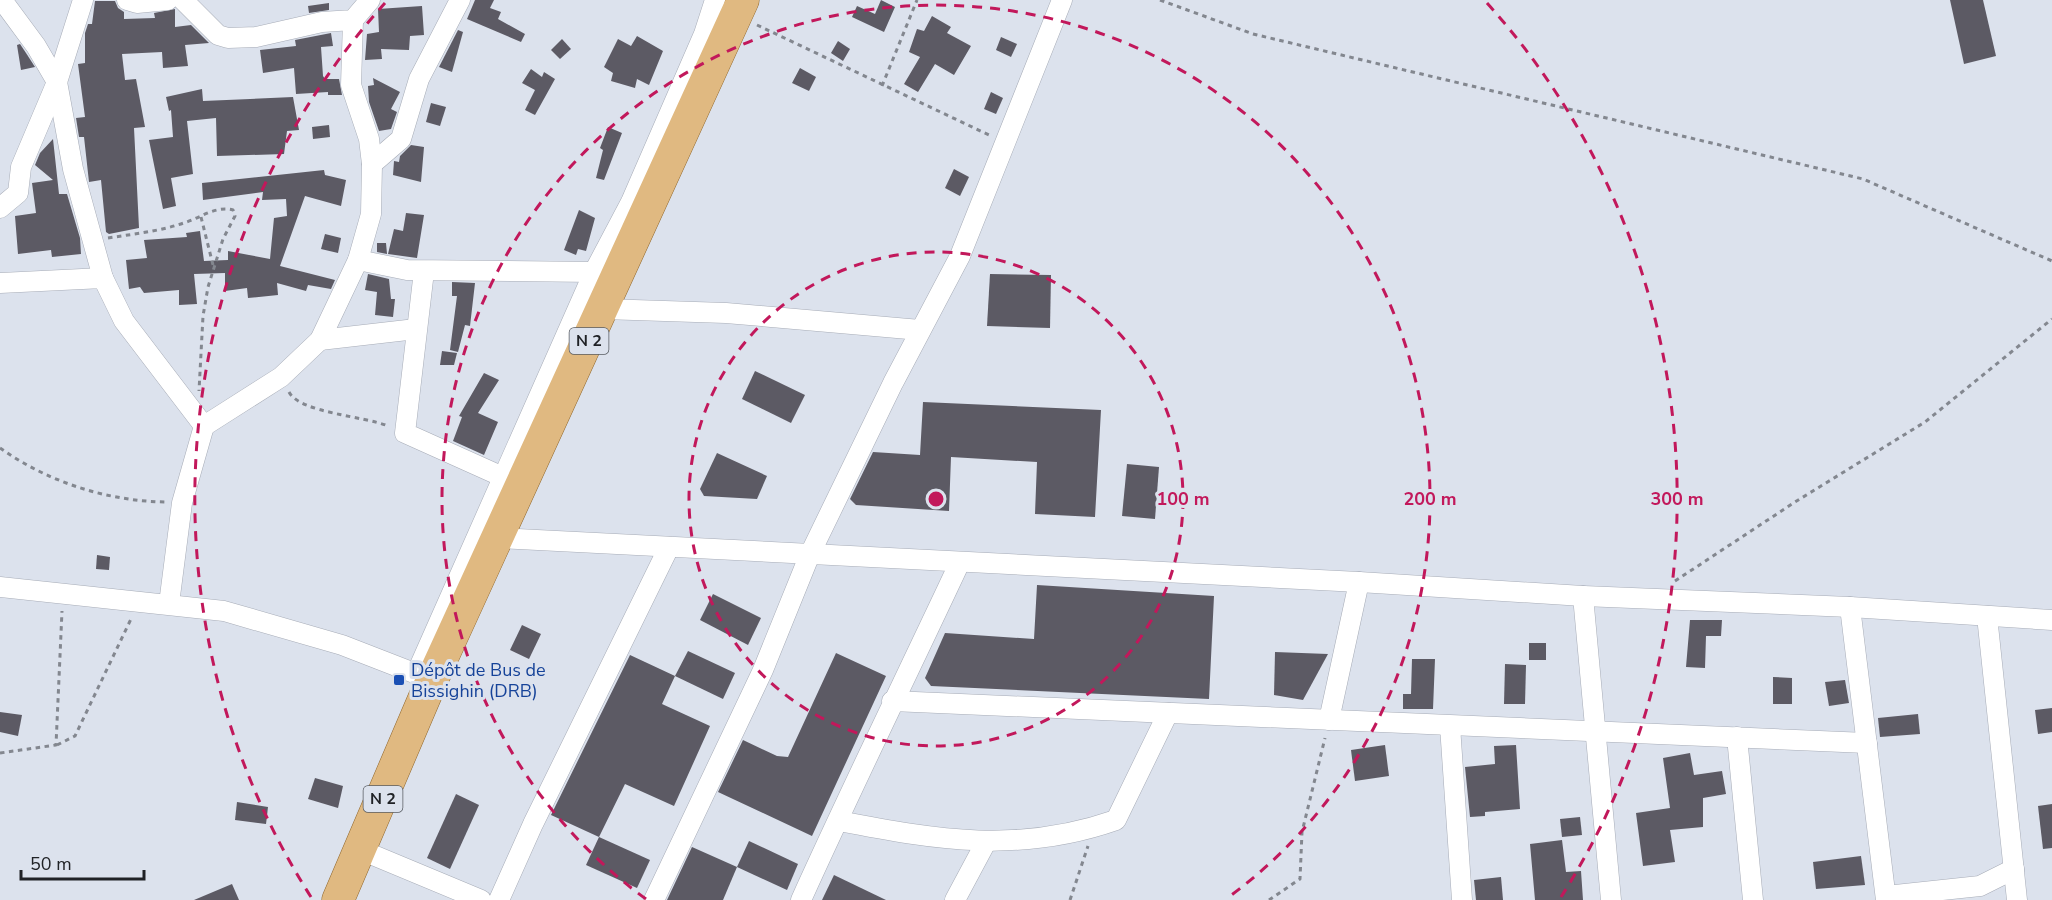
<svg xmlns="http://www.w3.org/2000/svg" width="2052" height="900" font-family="'Nunito Sans',sans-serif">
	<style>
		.building { fill: #5c5a64 }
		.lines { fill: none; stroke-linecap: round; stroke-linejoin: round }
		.minor-casing { stroke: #a7acb7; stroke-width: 21 }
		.primary-casing { stroke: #8f662b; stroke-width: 33 }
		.path { stroke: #83878f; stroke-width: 3; stroke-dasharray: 4.5 4.5; stroke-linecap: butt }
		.minor { stroke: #fff; stroke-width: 20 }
		.primary { stroke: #e0b981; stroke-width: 32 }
		.ring { fill: none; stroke: #c2185b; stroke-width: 3; stroke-dasharray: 10 8 }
		.transit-dot { fill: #1a4fb4; stroke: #dce2ed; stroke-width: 2 }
		.labels { text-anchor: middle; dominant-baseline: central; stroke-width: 6; stroke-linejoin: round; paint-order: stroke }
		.shield { fill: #dce2ed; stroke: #585c62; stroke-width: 1.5 }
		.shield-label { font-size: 16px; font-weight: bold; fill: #202226 }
		.transit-label { font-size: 18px; fill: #164399; stroke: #dce2ed; text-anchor: start }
		.centre { fill: #c2185b; stroke: #dce2ed; stroke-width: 3 }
		.ring-label { font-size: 18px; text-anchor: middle; font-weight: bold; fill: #c2185b; stroke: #dce2ed; stroke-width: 6; stroke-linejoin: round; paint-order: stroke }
	</style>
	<rect width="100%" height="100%" fill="#dce2ed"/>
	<!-- building -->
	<g class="building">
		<polygon points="475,0 494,0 490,8 501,12 498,19 525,34 521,42 467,19"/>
		<polygon points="881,0 895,7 884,32 852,17 857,6 875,14"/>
		<polygon points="1950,0 1983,0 1996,56 1964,64"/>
		<polygon points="95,1 115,1 118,8 124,12 124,19 155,18 154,13 175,9 175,27 191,25 209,43 185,45 188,66 163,68 162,52 122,54 125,80 136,79 145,127 134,128 139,228 109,234 106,232 101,180 89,182 84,137 79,137 76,118 85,117 78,64 85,63 85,33 88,24 92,24"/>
		<polygon points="329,3 329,10 309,13 308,6"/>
		<polygon points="422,6 424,35 410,36 409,50 381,49 382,59 365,60 367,34 379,32 378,9"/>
		<polygon points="932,16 951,27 947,33 971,46 954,75 935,64 918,92 904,84 920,57 909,52 917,29 924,31"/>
		<polygon points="458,30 463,32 452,72 439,67"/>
		<polygon points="331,33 333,46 321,47 323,76 325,79 339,79 342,95 328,95 328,92 296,94 294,68 263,73 260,50 296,46 295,40"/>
		<polygon points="637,36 663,51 649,85 637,79 635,88 611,81 613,73 604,67 618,39 631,46"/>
		<polygon points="1001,37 1017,44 1011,57 996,50"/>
		<polygon points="562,39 571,49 560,59 551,50"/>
		<polygon points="838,41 850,49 843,61 831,53"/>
		<polygon points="20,44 26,53 35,67 21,70 17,45"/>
		<polygon points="800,68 816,77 809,91 792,83"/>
		<polygon points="531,69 542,77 544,72 555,79 535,115 525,110 535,90 522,83"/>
		<polygon points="373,78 400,92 391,109 397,112 391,129 379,131 369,102 368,86 374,85"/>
		<polygon points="202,89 203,101 293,97 299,130 287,131 284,154 217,156 216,118 187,121 193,174 171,178 176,206 163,209 149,140 173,137 171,110 169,111 166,97"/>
		<polygon points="991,92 1003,98 996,114 984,109"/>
		<polygon points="431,103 446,107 440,126 426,122"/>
		<polygon points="329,125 330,137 313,139 312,127"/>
		<polygon points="608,127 622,133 604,180 596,178 603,150 600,148"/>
		<polygon points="53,139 59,194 67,194 80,238 81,254 52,257 51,250 18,254 15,216 36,213 32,183 53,180 35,165 40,153"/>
		<polygon points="411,145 424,147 421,182 393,175 394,161 399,162 400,156"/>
		<polygon points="954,169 969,177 960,196 945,188"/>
		<polygon points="324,170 325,175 346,180 341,206 305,196 280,266 335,280 331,289 308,285 306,291 277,283 278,295 248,298 247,288 225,291 225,273 194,274 197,304 179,305 179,290 144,293 140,287 129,289 126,260 147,258 144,240 187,237 186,233 200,231 204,261 228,260 228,251 270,259 274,218 287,216 286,199 262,200 263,192 203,200 202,183"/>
		<polygon points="579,210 595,218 586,251 578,249 576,255 564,250"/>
		<polygon points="406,213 424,215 417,258 388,254 394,229 403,231"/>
		<polygon points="325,234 341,238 338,253 321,249"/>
		<polygon points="377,243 386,243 387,254 377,252"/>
		<polygon points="368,274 389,279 391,299 395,299 393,317 375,315 377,292 365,290"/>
		<polygon points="990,274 1051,275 1050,328 987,326"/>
		<polygon points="452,282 475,283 470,326 465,325 458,352 450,350 457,296 452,296"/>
		<polygon points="442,351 457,353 454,365 440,365"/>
		<polygon points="755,371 805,395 791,423 742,399"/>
		<polygon points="484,373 499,380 478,413 498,422 484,455 453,441 462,417 459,416"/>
		<polygon points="923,402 1101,410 1095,517 1035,514 1037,462 951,457 949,511 856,505 850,499 873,452 920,455"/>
		<polygon points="717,453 767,476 757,499 704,496 700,489"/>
		<polygon points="1127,464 1159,467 1155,519 1122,516"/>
		<polygon points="97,555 110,557 109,570 96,569"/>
		<polygon points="1037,585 1214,596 1209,699 931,686 925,678 945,633 1034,639"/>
		<polygon points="713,594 761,618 748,645 700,620"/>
		<polygon points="1690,620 1722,620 1721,636 1706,636 1705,668 1686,667"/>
		<polygon points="522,625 541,634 529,659 510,650"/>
		<rect x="1529" y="643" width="17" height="17"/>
		<polygon points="688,651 735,673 723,699 675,676"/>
		<polygon points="1275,652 1328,654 1303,700 1274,695"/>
		<polygon points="836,653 886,676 812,836 718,792 743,740 777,756 788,757"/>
		<polygon points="630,655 675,676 662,704 710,726 674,806 625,784 599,837 551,815"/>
		<polygon points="1412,659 1435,659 1433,709 1403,709 1403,694 1411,694"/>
		<polygon points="1505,664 1526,665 1525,704 1504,704"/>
		<polygon points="1773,677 1792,678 1792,704 1773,704"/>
		<polygon points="1845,680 1849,703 1829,706 1825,682"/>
		<polygon points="2052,708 2052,732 2038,734 2035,710"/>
		<polygon points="0,712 22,715 18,736 0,732"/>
		<polygon points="1918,714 1920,734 1880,737 1878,718"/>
		<polygon points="1385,745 1389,776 1355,781 1351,750"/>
		<polygon points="1516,745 1520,809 1485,812 1485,816 1470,817 1465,767 1495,764 1494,746"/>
		<polygon points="1690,753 1694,775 1722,771 1726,794 1703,798 1703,827 1670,830 1675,862 1643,866 1636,813 1670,808 1663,758"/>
		<polygon points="315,778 343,786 338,808 308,799"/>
		<polygon points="456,794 479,805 450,869 427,858"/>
		<polygon points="237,802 268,807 266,824 235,820"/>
		<polygon points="2052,804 2052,848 2043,849 2038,806"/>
		<polygon points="1580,817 1582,835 1562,837 1560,819"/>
		<polygon points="599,837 650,860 637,888 586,865"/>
		<polygon points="1562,840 1566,872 1581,871 1583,900 1535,900 1530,844"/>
		<polygon points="749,841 798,864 787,890 737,867"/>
		<polygon points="692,847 737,867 723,900 667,900"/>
		<polygon points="1861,856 1865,885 1816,889 1813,862"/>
		<polygon points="834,875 886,900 822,900"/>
		<polygon points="1501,877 1503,900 1476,900 1474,880"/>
		<polygon points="232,884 239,900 194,900"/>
	</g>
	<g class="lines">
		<!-- minor casing -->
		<g class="minor-casing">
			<g id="minor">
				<polyline points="2,0 36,46 57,82 73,169 103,278"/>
				<polyline points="127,0 137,3 168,0"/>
				<polyline points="183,0 218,35 228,38 256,37 322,22 353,20 370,0"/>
				<polyline points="372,164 401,139 419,79 460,0"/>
				<polyline points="0,208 18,193 21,167 57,82 83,0"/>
				<polyline points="358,260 407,270 594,272"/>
				<polyline points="424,271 405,433 503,477"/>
				<polyline points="0,283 103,278 124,321 204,426 182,503 169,604"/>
				<polyline points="603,309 726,313 920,330"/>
				<polyline points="320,340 416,329"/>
				<polyline points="204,426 281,377 320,340 358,260 371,214 372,164 369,139 351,85 353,20"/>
				<polyline points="499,538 1359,582 1583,596 1850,607 2052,620"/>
				<polyline points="0,587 224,611 342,645 427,678"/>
				<polyline points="1583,596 1611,900"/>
				<polyline points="1850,607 1886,900"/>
				<polyline points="1987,616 2017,900"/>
				<polyline points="417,672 594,272 631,202 704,34 715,0"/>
				<polyline points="892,701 1867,743"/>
				<polyline points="1329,720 1359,582"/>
				<polyline points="1450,726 1462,900"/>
				<polyline points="1737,737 1753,900"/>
				<path d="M839,821C937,840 1019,854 1116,820L1168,713"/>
				<polyline points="361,850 481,900"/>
				<polyline points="1886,896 1980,886 2014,869"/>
				<polyline points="499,900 533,824 669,547"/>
				<polyline points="654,900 763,670 810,554 893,383 960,256 1062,0"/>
				<path d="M801,900C852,787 907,675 960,562"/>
				<polyline points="955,900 986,842"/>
			</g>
		</g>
		<!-- primary casing -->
		<g class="primary-casing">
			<polyline id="primary" points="338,900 432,680 743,0"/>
		</g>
		<!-- path -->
		<g class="path">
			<polyline points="1160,0 1253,34 1863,179 2052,261"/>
			<polyline points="757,25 989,135"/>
			<polyline points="882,86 917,0"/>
			<polyline points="201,217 213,265"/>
			<path d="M108,238C140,233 172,230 201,216C211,211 223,207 233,210L235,216L223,239L208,287L203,316L199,391"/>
			<path d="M289,392C300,413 364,416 388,426"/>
			<path d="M0,448C48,482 107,501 165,502"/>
			<polyline points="1675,581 1795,502 1925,422 2052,319"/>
			<polyline points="57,745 75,736 131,619"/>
			<polyline points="0,753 56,745 62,611"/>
			<polyline points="1070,900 1088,846"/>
			<polyline points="1269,900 1300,879 1302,832 1325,738"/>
		</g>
		<!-- minor -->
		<use href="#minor" class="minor"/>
		<!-- primary -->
		<use href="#primary" class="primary"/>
	</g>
	<!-- distance rings -->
	<g class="ring">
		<circle cx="936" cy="499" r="247"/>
		<path d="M646 899A494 494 0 1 1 1226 899"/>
		<path d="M311 897A741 741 0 0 1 385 3M1487 3A741 741 0 0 1 1561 897"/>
	</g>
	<!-- markers -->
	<rect class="transit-dot" x="393" y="674" width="12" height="12" rx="3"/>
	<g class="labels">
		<!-- shield labels -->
		<g class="shield">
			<rect x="569.5" y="328" width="39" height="26" rx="4.5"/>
			<rect x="363.5" y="786" width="39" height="26" rx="4.5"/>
		</g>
		<g class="shield-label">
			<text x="589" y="341">N 2</text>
			<text x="383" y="799">N 2</text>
		</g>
		<!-- transit labels -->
		<g class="transit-label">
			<text x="411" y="670">Dépôt de Bus de<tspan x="411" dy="21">Bissighin (DRB)</tspan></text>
		</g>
	</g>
	<circle cx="936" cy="499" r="9" class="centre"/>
	<g class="ring-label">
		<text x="1183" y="505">100 m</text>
		<text x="1430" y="505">200 m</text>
		<text x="1677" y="505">300 m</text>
	</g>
	<!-- scale -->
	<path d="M21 870v9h123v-9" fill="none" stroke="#202226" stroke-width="3"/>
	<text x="30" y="870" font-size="18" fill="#202226" stroke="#dce2ed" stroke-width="4.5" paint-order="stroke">50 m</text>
</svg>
